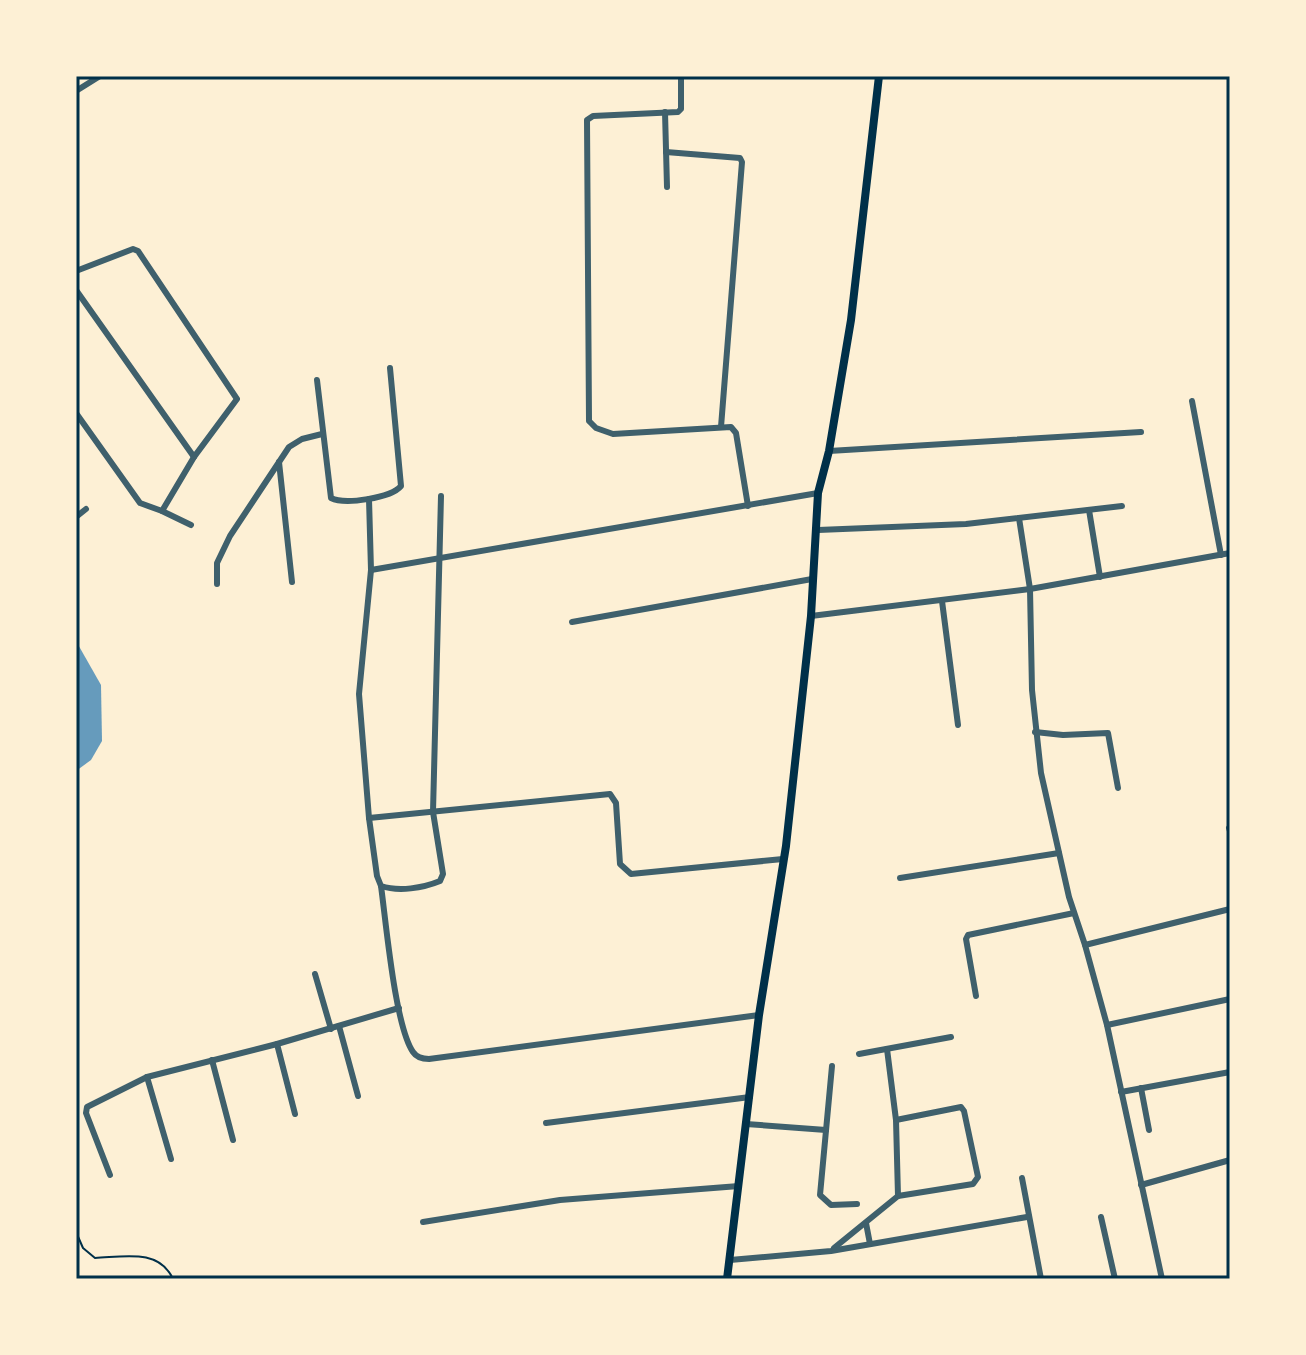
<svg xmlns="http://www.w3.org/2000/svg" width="1306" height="1355" font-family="'Space Grotesk',sans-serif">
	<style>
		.water { fill: #669bbc }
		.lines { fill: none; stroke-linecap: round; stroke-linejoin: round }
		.path { stroke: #003049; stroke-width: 2 }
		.minor { stroke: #3f606c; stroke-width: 6 }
		.secondary { stroke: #003049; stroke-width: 8 }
		.neatline { fill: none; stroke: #003049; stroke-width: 3 }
	</style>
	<rect width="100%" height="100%" fill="#fdf0d5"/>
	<!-- water -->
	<polygon class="water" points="76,641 101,685 102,741 91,760 76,771"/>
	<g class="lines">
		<!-- path -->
		<path class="path" d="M76,1232L83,1248L95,1258C123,1257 159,1248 173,1279"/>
		<!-- minor -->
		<g class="minor">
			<polyline points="681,76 681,109 678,112 593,116 587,120 589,421 596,428 613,434 731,427 736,433 748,506"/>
			<polyline points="76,91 100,76"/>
			<polyline points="665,112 667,187"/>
			<polyline points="666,152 740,158 742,162 721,427"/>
			<polyline points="76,271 133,249 138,251 237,399 194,457 162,511 140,503 76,413"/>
			<polyline points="76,290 194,457"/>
			<path d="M317,380L331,498C345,505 391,498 401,486L390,368"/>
			<polyline points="1192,401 1221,555"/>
			<polyline points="829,451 1141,432"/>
			<polyline points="279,462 292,582"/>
			<path d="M369,499L371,570L359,694L369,818L377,876L381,886C399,892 423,888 440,881L443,874L433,812L441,496"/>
			<polyline points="1089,510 1100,577"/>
			<polyline points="162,511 191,525"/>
			<polyline points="76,517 86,509"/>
			<polyline points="1019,518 1030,589 1032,690 1041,773 1069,897 1085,945 1107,1025 1162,1279"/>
			<polyline points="818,530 966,524 1122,506"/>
			<polyline points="371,570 818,493"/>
			<polyline points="217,584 217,563 230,536 289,447 302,439 322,434"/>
			<polyline points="942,601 958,725"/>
			<polyline points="811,616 1030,589 1230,553"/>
			<polyline points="572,622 812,579"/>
			<polyline points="1035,732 1063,735 1108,733 1118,788"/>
			<polyline points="369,818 610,794 616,803 620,864 631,874 783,859"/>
			<polyline points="1229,828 1230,831"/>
			<polyline points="900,878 1059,853"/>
			<path d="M381,886C386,922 395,1026 413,1052C417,1058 423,1059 429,1059L759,1015"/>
			<polyline points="1085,945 1230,909"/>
			<polyline points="315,974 331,1029"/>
			<polyline points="976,996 966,939 968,935 1074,913"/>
			<polyline points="1107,1025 1230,999"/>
			<polyline points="339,1026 358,1096"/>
			<polyline points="277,1044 295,1114"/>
			<polyline points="859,1054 951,1037"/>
			<polyline points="212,1060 233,1140"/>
			<polyline points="832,1066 820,1195 831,1205 857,1204"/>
			<polyline points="147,1077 171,1159"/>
			<polyline points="1141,1088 1149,1130"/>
			<polyline points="1121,1092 1230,1072"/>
			<polyline points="896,1120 961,1107 964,1111 978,1177 973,1184 898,1196"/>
			<polyline points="546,1123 750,1097"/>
			<polyline points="746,1124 826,1130"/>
			<polyline points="110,1175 86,1113 87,1107 147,1077 277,1044 399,1008"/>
			<polyline points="1022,1178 1041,1279"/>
			<polyline points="1141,1185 1230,1160"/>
			<polyline points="1101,1217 1115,1279"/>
			<polyline points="423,1222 560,1200 739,1186"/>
			<polyline points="866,1223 870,1244"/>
			<polyline points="834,1248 898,1196 896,1120 887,1049"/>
			<polyline points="730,1260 831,1251 1027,1217"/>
		</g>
		<!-- secondary -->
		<polyline class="secondary" points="727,1279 759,1015 786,846 811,616 818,493 829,451 851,320 879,76"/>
	</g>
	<!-- border -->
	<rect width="1306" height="1355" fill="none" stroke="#fdf0d5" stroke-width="156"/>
	<rect x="78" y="78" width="1150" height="1199" class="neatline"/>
</svg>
